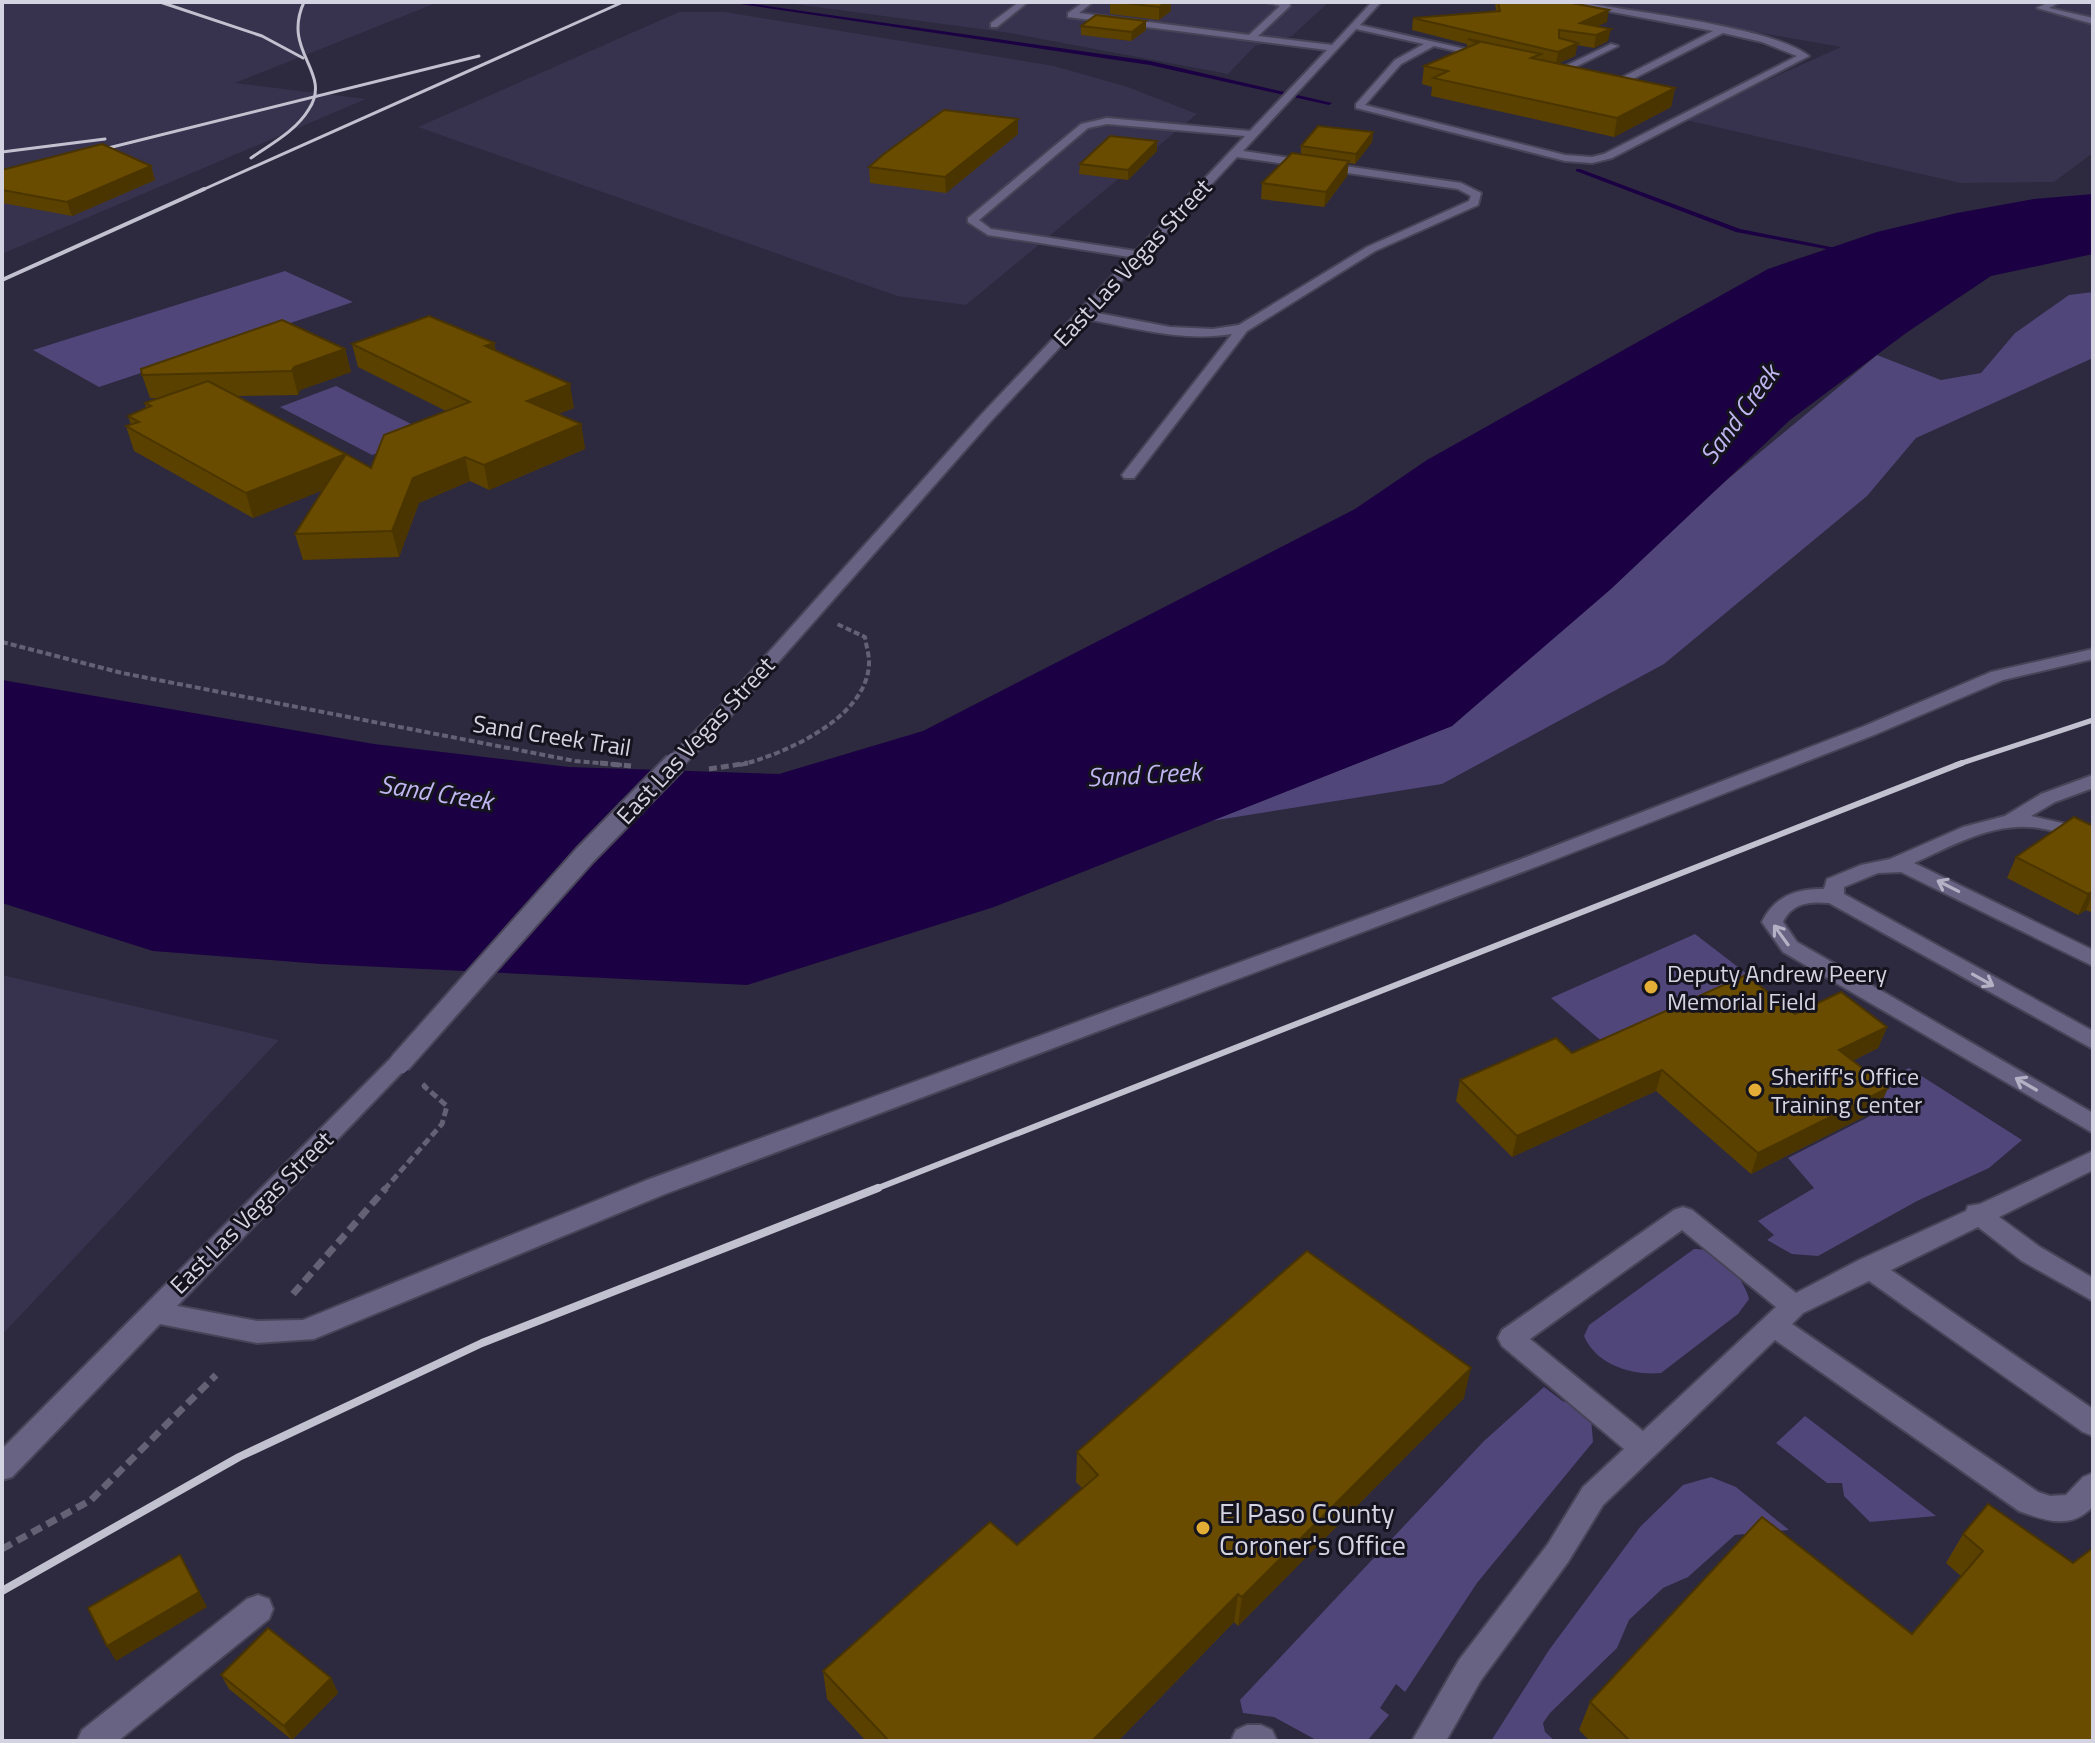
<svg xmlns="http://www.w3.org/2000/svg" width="2095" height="1743" font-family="'Titillium Web',sans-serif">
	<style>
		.built { fill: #37324d }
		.green { fill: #504679 }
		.water { fill: #1b0043 }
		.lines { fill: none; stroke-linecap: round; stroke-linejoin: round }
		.stream { fill: #1b0043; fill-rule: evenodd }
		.minor-casing { stroke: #484458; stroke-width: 4 }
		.path-far2 { stroke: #646174; stroke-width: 4; stroke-dasharray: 6 3; stroke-linecap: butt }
		.path-far1 { stroke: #646174; stroke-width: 5; stroke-dasharray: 8 4; stroke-linecap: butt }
		.path { stroke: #646174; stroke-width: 7; stroke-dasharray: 11 6; stroke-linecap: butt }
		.minor { fill: #686383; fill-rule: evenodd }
		.rail-far4 { stroke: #c2c1d0; stroke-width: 3 }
		.rail-far3 { stroke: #c2c1d0; stroke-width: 4 }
		.rail-far2 { stroke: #c2c1d0; stroke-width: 5 }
		.rail-far1 { stroke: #c2c1d0; stroke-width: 6 }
		.rail { stroke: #c2c1d0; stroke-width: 8 }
		.minor-bridge-far1-casing { stroke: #484458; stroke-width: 19; stroke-linecap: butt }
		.minor-bridge-casing { stroke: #484458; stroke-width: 25; stroke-linecap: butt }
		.minor-bridge-far1 { stroke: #686383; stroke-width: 16 }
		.minor-bridge { stroke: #686383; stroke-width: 21 }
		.wall { fill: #5a4100 }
		.shaded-wall { fill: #4a3500 }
		.building { fill: #694c00; stroke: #4a3500; stroke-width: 2 }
		.oneway { stroke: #b4b1c5 }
		.poi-dot { fill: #e4ad35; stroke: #15131d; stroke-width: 3 }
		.labels { text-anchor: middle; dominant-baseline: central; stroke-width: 6; stroke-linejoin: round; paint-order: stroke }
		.street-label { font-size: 24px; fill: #d4d3e1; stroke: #15131d }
		.poi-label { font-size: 24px; fill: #d4d3e1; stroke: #15131d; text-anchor: start }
		.water-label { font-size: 26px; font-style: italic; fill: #c0b6f2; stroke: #15131d }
		.near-poi-label { font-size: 28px; fill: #d4d3e1; stroke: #15131d; text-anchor: start }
	</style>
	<rect width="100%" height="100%" fill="#2d293e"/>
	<!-- built -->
	<g class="built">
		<polygon points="2,2 439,2 235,83 366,99 2,254"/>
		<polygon points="779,2 1329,2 1292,36 1255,46 1228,74 1010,33"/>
		<polygon points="1582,2 2093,2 2093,153 2054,182 1960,183 1681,119 1841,47"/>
		<polygon points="679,12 725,12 1054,66 1128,87 1197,114 966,305 897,296 418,127"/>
		<polygon points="2,975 279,1040 2,1335"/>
	</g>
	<!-- green -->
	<g class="green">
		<polygon points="285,271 353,302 99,387 33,350"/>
		<polygon points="2093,292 2093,358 1916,438 1867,496 1664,664 1442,784 1211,821 1452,726 1728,479 1877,355 1941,380 1981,373 2015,333 2069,295"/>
		<polygon points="336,386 429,433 372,455 280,407"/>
		<polygon points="1695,934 1751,977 1605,1044 1551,998"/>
		<polygon points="1909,1068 2022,1140 1989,1168 1917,1201 1818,1256 1792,1254 1767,1240 1774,1235 1758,1221 1814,1188 1788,1158 1880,1111 1861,1091"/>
		<path d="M1694,1249C1719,1247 1743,1277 1749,1299L1738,1314L1661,1373C1633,1376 1596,1365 1584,1336L1589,1325Z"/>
		<polygon points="1544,1387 1564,1402 1572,1395 1591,1418 1593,1442 1477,1583 1405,1692 1396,1684 1380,1708 1389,1715 1368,1740 1318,1741 1274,1717 1243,1713 1240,1700 1484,1441"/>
		<polygon points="1805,1416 1936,1516 1870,1522 1844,1496 1842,1483 1827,1483 1776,1443"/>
		<polygon points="1711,1477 1736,1487 1789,1530 1735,1535 1688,1577 1663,1588 1629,1620 1617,1648 1550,1713 1543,1723 1545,1732 1555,1741 1491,1741 1549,1650 1640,1527 1683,1485"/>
	</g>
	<!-- water -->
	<polygon class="water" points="2093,194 2093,254 1991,276 1906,333 1790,420 1611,589 1452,726 994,907 747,985 321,964 153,951 2,903 2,680 374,744 569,767 779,774 923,731 1355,509 1427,460 1768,269 1877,232 1957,213 2034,199"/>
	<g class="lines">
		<!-- stream -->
		<g class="stream">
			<polygon points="727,2 740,2 1150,61 1332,103 1329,105 1150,65"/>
			<polygon points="1576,169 1580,169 1740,229 1846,250 1842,252 1736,232 1576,171"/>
		</g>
		<!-- minor casing -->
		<g class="minor-casing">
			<g id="minor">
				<polygon points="1019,2 1028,2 997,27 991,27 991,23"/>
				<path d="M1084,2H1093L1079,13L1249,35L1280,6L1266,2H1289L1290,6L1258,36L1332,45L1372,2H1381L1360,25L1492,55L1487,58L1434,46L1401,64L1365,105L1565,155L1592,157L1604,154L1797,56L1762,42L1723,33L1625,83L1601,82L1598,77L1621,78L1713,31L1560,2H1579C1629,11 1773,27 1809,56L1612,158L1592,163L1565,161L1356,108V104L1395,60L1424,44L1356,29L1243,151L1461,183L1481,193L1478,205L1375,251L1247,331L1134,478H1124L1122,475L1232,334C1183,342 1134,328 1086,319L991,421L729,718H717L714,714L717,710L981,415L1130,257L988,235L968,222V218L1081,124L1107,118L1250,131L1327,50L1068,17V13ZM1107,124L1245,136L1136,251L991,229L979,220L1088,128ZM1237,157L1458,189L1471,196L1469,201L1367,247L1239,325L1213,329L1170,327L1092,312Z"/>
				<polygon points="2049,2 2060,2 2049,8 2093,18 2093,24 2037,8"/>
				<polygon points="1611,44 1618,46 1563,73 1555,71"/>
				<polygon points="2093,649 2093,659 2003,680 1874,735 1538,866 665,1194 314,1339 257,1343 160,1324 12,1477 2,1480 2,1449 392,1057 408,1057 411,1063 177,1306 257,1321 303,1320 647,1180 1524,858 1862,727 1991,672"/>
				<path d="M2093,775V788L2055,802L2031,816L2093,830V843C2075,838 2058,831 2039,828C1994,821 1954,845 1914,863L2093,950V966L1901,872L1878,873L1844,887V894L2093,1031V1049L1829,903C1809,901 1792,903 1783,922L1797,942L2093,1113V1133L1783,952L1762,922C1774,897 1796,888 1824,889L1827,879L1861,865L1890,859L1963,827L2005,816L2041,794Z"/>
				<path d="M2093,1151V1170L1999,1217L2040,1247L2093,1278V1301L2022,1261L1978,1227L1891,1270L2093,1409V1436L2083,1432L1869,1281L1803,1313L1792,1324L2038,1492L2050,1496L2066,1495L2083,1477L2093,1473V1506C2072,1530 2046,1521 2019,1511L1775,1340L1603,1505L1568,1562L1481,1680L1446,1741H1412L1459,1660L1548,1544L1583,1487L1624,1449L1502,1346L1498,1338L1502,1330L1674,1210L1683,1207L1692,1210L1796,1293L1859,1260L1966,1211L1968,1206L1980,1204ZM1682,1230L1776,1307L1643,1431L1530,1339Z"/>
				<polygon points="258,1595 269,1599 273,1609 269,1619 118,1741 77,1741 82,1730 247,1599"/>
				<polygon points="1247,1725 1261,1725 1272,1730 1277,1741 1231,1741 1236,1730"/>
			</g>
		</g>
		<!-- path-far2 -->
		<g class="path-far2">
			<polyline points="2,642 122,673 575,761 622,765"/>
			<path d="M740,765C785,754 869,717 869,662C869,654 866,645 865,637L837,624"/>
		</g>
		<!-- path-far1 -->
		<g class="path-far1">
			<polyline points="600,763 631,766"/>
			<polyline points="709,769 748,763"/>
			<polyline points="384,1190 442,1124 447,1106 424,1086 427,1083"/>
		</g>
		<!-- path -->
		<g class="path">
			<polyline points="293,1294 386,1188"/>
			<polyline points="2,1549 91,1500 216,1375"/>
		</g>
		<!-- minor -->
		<use href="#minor" class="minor"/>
		<!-- rail-far4 -->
		<g class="rail-far4">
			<polyline points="160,2 262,36 303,58"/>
			<polyline points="2,152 105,139"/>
			<polyline points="88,153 479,56"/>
			<path d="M251,158C271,144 296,131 309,109C333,72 281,52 304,2"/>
			<polyline points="200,191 623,2"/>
		</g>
		<!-- rail-far3 -->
		<polyline class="rail-far3" points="2,280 204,189"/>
		<!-- rail-far2 -->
		<polyline class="rail-far2" points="1956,765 2093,720"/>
		<!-- rail-far1 -->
		<polyline class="rail-far1" points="873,1190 1962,763"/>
		<!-- rail -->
		<polyline class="rail" points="2,1591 239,1457 482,1343 878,1188"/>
		<!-- minor-bridge-far1 casing -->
		<g class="minor-bridge-far1-casing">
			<polyline id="minor-bridge-far1" points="673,765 723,714"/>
		</g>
		<!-- minor-bridge casing -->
		<g class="minor-bridge-casing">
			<polyline id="minor-bridge" points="400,1063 585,855 675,763"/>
		</g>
		<!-- minor-bridge-far1 -->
		<use href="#minor-bridge-far1" class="minor-bridge-far1"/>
		<!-- minor-bridge -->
		<use href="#minor-bridge" class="minor-bridge"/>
	</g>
	<!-- wall -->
	<g class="wall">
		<polygon points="1110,2 1171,2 1171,11 1159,20 1110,14"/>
		<polygon points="1495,2 1566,2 1607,22 1597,26 1608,41 1594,48 1577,45 1575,56 1557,64 1675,88 1671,107 1614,137 1431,96 1432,87 1422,84 1424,66 1467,48 1467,44 1412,30 1413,18 1496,11"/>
		<polygon points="1081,26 1146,30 1131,41 1081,35"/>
		<polygon points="1373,132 1372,142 1355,164 1348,163 1347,176 1324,207 1261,199 1262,183 1301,154 1301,146"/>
		<polygon points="1018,134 946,193 870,183 869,167"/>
		<polygon points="1157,151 1128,180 1079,174 1080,164"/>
		<polygon points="151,166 155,180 72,216 2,203 2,170"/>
		<polygon points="494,343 496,351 574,408 558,414 581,424 585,449 489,490 470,481 419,503 399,557 303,560 295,534 323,490 253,518 134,451 126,426 131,425 128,416 146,408 145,403 159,398 150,398 142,375 345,349 351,372 300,390 298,395 236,396 371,468 446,411 358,367 352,344"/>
		<polygon points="2093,826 2093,913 2086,910 2078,915 2007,878 2016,857"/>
		<polygon points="1795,1014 1887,1027 1878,1048 1852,1061 1879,1109 1751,1174 1656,1091 1512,1157 1456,1101 1460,1080 1572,1053"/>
		<polygon points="1464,1398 1238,1626 1234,1622 1118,1741 866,1741 827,1699 823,1671 1017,1545 1082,1488 1076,1482 1077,1452"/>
		<polygon points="1963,1534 2073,1563 2093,1741 1590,1741 1579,1730 1590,1702 1912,1634 1961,1576 1946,1563"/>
		<polygon points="221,1675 331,1678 338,1693 292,1740 229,1689"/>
	</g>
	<!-- shaded-wall -->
	<g class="shaded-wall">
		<polygon points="1166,2 1171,2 1171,11 1159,20 1159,7"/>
		<polygon points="1609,10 1607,22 1581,33 1580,23"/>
		<polygon points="1146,21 1146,30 1131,41 1132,32"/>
		<polygon points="1611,29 1608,41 1594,48 1596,35"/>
		<polygon points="1578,43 1575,56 1556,64 1558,52"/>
		<polygon points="1675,88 1671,107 1614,137 1617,118"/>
		<polygon points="1018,119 1018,134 946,193 945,177"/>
		<polygon points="1373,132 1372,142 1355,164 1356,154"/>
		<polygon points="1157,141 1157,151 1128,180 1128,170"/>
		<polygon points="1349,161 1347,176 1324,207 1326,192"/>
		<polygon points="151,166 155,180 72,216 67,202"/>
		<polygon points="494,343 499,366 485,346"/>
		<polygon points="345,349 351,372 300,390 298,395 292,371 294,367"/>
		<polygon points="570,384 574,408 532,425 527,401"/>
		<polygon points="581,424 585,449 489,490 484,465"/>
		<polygon points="346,454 352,479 253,518 246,493"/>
		<polygon points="465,457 470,481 419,503 399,557 392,531 413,478"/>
		<polygon points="2093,891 2093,894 2086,910 2078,915 2088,894"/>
		<polygon points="1887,1027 1878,1048 1831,1071 1839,1050"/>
		<polygon points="1662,1070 1656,1091 1512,1157 1517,1136"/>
		<polygon points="1888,1088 1879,1109 1751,1174 1758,1153"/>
		<polygon points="1471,1368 1464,1398 1238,1626 1242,1597"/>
		<polygon points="180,1555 207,1607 116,1661 107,1646"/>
		<polygon points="1238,1594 1234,1622 1118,1741 1092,1741"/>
		<polygon points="331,1678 338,1693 292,1740 284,1726"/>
	</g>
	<!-- building -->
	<g class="building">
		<polygon points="1116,2 1166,2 1159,7"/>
		<polygon points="1498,2 1566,2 1609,10 1580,23 1611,29 1596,35 1559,30 1559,38 1578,43 1558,52 1413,18 1500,11"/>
		<polygon points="1096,15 1146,21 1132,32 1081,26"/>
		<polygon points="1468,39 1541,54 1531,58 1675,88 1617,118 1433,78 1448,71 1424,66 1478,43"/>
		<polygon points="944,110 1018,119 945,177 869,167 884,154"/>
		<polygon points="1318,126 1373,132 1356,154 1301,146"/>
		<polygon points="1110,136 1157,141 1128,170 1080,164"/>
		<polygon points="102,144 151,166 67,202 2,190 2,170"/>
		<polygon points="1292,153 1349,161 1326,192 1262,183"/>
		<polygon points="429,316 494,343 485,346 570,384 527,401 581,424 484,465 465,457 413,478 392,531 295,534 346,454 371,468 384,435 470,402 352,344"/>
		<polygon points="282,320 345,349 294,367 292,371 142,375 141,369"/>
		<polygon points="208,381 346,454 246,493 126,426 139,422 128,416 151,406 145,403"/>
		<polygon points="2074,817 2093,826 2093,891 2088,894 2016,857"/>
		<polygon points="1746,975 1795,1014 1841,992 1887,1027 1839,1050 1888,1088 1758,1153 1662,1070 1517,1136 1460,1080 1556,1038 1572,1053"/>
		<polygon points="1307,1251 1471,1368 1242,1597 1238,1594 1092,1741 889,1741 823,1671 990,1522 1017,1545 1098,1475 1077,1452"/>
		<polygon points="1988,1504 2073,1563 2093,1548 2093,1741 1630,1741 1590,1702 1762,1517 1912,1634 1983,1551 1963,1534"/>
		<polygon points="180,1555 199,1592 107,1646 88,1608"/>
		<polygon points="268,1628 331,1678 284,1726 221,1675"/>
	</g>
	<!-- one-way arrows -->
	<defs><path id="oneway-shaft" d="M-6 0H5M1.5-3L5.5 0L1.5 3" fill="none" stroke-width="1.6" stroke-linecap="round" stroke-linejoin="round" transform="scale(2)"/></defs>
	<g class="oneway">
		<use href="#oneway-shaft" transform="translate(1948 886) rotate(-153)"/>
		<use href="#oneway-shaft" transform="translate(1781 935) rotate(-126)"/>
		<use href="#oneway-shaft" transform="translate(1983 980) rotate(29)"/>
		<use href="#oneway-shaft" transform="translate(2026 1084) rotate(-150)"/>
	</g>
	<!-- markers -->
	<g class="poi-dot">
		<circle cx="1651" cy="987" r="8"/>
		<circle cx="1755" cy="1090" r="8"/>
		<circle cx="1203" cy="1528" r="8"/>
	</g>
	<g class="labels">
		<!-- street labels -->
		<g class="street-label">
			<text transform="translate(1132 262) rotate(-47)">East Las Vegas Street</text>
			<text transform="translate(552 735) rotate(9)">Sand Creek Trail</text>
			<text transform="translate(695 740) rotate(-47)">East Las Vegas Street</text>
			<text transform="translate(251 1212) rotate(-45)">East Las Vegas Street</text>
		</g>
		<!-- poi labels -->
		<g class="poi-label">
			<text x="1667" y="973">Deputy Andrew Peery<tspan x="1667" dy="28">Memorial Field</tspan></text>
			<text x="1771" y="1076">Sheriff's Office<tspan x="1771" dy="28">Training Center</tspan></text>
		</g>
		<!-- water labels -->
		<g class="water-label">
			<text transform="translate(1739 414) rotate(-54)">Sand Creek</text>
			<text transform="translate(1144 774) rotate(-3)">Sand Creek</text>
			<text transform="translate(436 792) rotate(9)">Sand Creek</text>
		</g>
		<!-- near-poi labels -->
		<g class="near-poi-label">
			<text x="1219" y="1512">El Paso County<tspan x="1219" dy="32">Coroner's Office</tspan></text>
		</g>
	</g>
	<!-- border -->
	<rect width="2095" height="1743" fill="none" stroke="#d4d3e1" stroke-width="8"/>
</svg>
